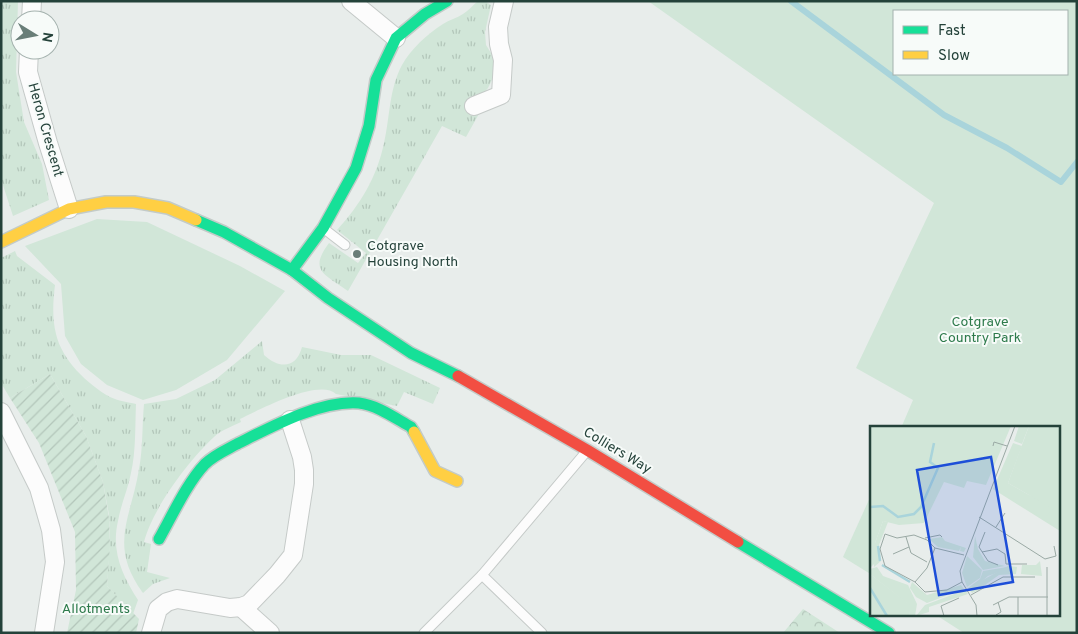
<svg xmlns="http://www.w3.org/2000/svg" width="1078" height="634" font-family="Overpass,sans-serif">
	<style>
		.grass { fill: url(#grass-tufts) }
		.forest { fill: url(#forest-crowns) }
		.park { fill: #d1e6d8; fill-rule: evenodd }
		.garden { fill: url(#garden-furrows) }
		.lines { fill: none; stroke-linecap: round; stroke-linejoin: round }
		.stream { stroke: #a9d4db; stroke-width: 6 }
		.lane-casing { stroke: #c5cac8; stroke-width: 11 }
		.street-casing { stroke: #c5cac8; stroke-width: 20 }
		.fast-casing { stroke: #c3cbc8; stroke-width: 14 }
		.slow-casing { stroke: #c3cbc8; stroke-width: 14 }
		.jam-casing { stroke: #c3cbc8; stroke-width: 14 }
		.lane { stroke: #fcfcfc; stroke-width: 9 }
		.street { stroke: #fcfcfc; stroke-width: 18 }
		.fast { stroke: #16e098; stroke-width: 11 }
		.slow { stroke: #ffcf43; stroke-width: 11 }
		.jam { stroke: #f24e42; stroke-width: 11 }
		.poi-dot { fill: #697e78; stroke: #f7fbf9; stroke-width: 2 }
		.labels { text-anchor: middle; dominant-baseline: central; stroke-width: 4; stroke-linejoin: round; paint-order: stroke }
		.street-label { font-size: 14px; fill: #24423a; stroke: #f7fbf9 }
		.poi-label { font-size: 14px; fill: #24423a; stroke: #f7fbf9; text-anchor: start }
		.park-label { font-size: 14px; fill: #2d7a4b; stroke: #f7fbf9 }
		.inset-river { fill: none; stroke: #a9d4db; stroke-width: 2.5 }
		.inset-road { fill: none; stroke: #9aa9a4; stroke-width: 1 }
		.view { fill: #1d4ed8; fill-opacity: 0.15; stroke: #1d4ed8; stroke-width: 2.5 }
		.inset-edge { fill: none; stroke: #24423a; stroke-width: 2.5 }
	</style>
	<defs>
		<pattern id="grass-tufts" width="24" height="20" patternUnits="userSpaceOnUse" patternTransform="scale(1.25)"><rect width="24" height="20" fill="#d1e6d8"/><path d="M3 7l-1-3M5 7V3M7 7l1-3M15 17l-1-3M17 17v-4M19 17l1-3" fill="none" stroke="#b3c6ba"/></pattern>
		<pattern id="forest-crowns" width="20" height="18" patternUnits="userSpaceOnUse" patternTransform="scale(1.25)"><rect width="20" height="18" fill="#d1e6d8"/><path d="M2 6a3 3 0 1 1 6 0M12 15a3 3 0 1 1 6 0" fill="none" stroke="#b3c6ba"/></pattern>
		<pattern id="garden-furrows" width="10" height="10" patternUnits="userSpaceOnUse" patternTransform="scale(1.25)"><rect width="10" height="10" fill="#d1e6d8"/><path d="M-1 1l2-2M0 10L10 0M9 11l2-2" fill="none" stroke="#b3c6ba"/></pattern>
	</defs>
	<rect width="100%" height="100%" fill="#e8edeb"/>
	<!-- grass -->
	<g class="grass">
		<polygon points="1,1 18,1 16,72 24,122 42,164 49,200 13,216 1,179"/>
		<path d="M478,1H485L491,5L485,32L486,45L496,61L497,70L488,88L482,95L480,112L466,137L442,126L348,291C325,274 308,271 329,243L358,263L366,253L337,230C360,205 377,177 384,143C390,117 389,89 402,65C411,49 427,34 443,24C449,20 457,18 463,14C468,11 473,5 478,1Z"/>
		<path d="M15,251L17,256L55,285C53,301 52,318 56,334C62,360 87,384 110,397C118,401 128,402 136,404C135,426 136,451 131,473C128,489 121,504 118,521C111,551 122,575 138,600L133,614L107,586L110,540L109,515L103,482L86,436L50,374L10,398L1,383V258Z"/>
		<path d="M262,341L264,355C278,368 296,370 302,347L341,355H371L440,388L433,404L404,392L397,406L336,394C319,378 259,410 240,419L241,422C233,426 221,430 214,437C188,461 153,508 144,542L151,544L147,572L170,578L153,584L143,593C108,545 131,519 139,469C143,448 142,425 144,404L176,399L215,380Z"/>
	</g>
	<!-- forest -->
	<polygon class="forest" points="803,609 840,633 783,633"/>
	<!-- park -->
	<g class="park">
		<path d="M648,1H1077V633H964L936,615H1059V428H901L913,400L856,368L934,203ZM894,11H1067V74H894Z"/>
		<polygon points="97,219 147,222 240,266 285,291 227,360 176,390 143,400 107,385 81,364 65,336 61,284 25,246"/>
		<polygon points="872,493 872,575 843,557"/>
	</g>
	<!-- garden -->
	<polygon class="garden" points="50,374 86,436 103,482 109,518 110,546 107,586 139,619 136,633 67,633 76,590 75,532 39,443 10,398"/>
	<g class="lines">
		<!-- stream -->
		<polyline class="stream" points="791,1 944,115 1007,148 1061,182 1077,162"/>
		<!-- lane casing -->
		<g class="lane-casing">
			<g id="lane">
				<polyline points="323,228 345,245"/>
				<polyline points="482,575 542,633"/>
				<polyline points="424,633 482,575 586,452"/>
			</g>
		</g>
		<!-- street casing -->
		<g class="street-casing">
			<g id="street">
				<polyline points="351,1 396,38"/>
				<polyline points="31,20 32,1"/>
				<polyline points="29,50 28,72 48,143 69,209"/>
				<polyline points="474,106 501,95 503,60 499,44 498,27 504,1"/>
				<polyline points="1,412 39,488 51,530 55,562 44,633"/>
				<polyline points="241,607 270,633"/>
				<polyline points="151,633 158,609 167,602 177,599 230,608 241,607 249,604 277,575 293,555 304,484 304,470 302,457 290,420"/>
			</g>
		</g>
		<!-- fast casing -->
		<g class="fast-casing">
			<g id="fast">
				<polyline points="196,220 224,232 292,270 328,298 411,353 458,376"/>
				<polyline points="292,270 323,228 356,168 369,126 376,80 396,38 425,14 447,1"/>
				<path d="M159,539C172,516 187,483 205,464C214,455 226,450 237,444C271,427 320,400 359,403C377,405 395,418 411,427L414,432"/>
				<polyline points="738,542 889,633"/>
			</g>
		</g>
		<!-- slow casing -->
		<g class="slow-casing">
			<g id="slow">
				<polyline points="1,242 69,209 106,202 134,202 168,208 196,220"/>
				<polyline points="414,432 435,471 457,481"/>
			</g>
		</g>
		<!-- jam casing -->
		<g class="jam-casing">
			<polyline id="jam" points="458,376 587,450 738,542"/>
		</g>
		<!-- lane -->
		<use href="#lane" class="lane"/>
		<!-- street -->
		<use href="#street" class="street"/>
		<!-- fast -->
		<use href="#fast" class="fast"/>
		<!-- slow -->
		<use href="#slow" class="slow"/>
		<!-- jam -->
		<use href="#jam" class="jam"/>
	</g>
	<!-- markers -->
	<circle class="poi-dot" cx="357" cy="254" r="5"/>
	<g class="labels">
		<!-- street labels -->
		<g class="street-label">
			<text transform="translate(45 130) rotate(74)">Heron Crescent</text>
			<text transform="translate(617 451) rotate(31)">Colliers Way</text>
		</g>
		<!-- poi labels -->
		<g class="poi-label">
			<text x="367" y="246">Cotgrave<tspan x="367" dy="16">Housing North</tspan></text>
		</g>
		<!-- park labels -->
		<g class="park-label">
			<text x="980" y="322">Cotgrave<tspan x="980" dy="16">Country Park</tspan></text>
			<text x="96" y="609">Allotments</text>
		</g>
	</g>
	<!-- overview -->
	<g transform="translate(870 426)">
		<rect width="190" height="190" fill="#e8edeb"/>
		<path d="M13,95L18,96L9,119L11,135L4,141L5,117ZM105,110L108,123L115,135L135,140L113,144L103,131ZM72,111L75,115L96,122L94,126L90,125L91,121L89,125L68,121L59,113ZM7,141L13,150L38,159L47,178L45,190H40L38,178L0,148V143ZM137,141L135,144L118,150L112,155L115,159L111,163L102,167L98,162L110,153L113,145ZM42,156L57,169L91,159L94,163L57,177L46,171L40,162ZM95,164L98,168L59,181V186L46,190L55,179Z" fill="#d1e6d8"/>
		<path d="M149,0H159L152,18L144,15ZM143,17L152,20L138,57L159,69L190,76V105L123,63Z" fill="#d1e6d8"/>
		<path d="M0,0H141L116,59L97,55L94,62L74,56L54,97L29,99L13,95L5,117V137L0,142ZM159,0H190V99L176,89L183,83L138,57ZM97,130L112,144L110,152L97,161L92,147ZM0,148L39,178L40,190H0Z" fill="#d1e6d8"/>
		<path d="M170,135L172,150L151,148L152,139H166ZM138,140L147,141L146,148L129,149L115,159L111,155Z" fill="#d1e6d8"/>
		<path class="inset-river" d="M0,81L13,80L28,91L44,88L51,81L68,42L60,36L64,17M8,120L10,135M12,139L40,156M0,162L17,190"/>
		<path class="inset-road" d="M123,20L124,16L137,20M109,91L175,133L186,130L184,120M126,101L135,87M115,106L109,121L118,135L128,139M36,111L41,127L57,136M55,112L70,109L72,111M112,126L127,123L135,128L136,138H157M23,128L39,121M45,156L57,142L65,122M92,156L77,164L55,166L45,156L15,140L10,123L15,108L27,112L44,109L57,114L65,122L94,129M101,169L133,151H165M123,179L139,171H178M126,189L131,186L128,176M74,190L71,180L89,172M107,190L106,179L92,156L90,145L145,0M148,190V171M177,190V141"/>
		<path class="view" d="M121,31L143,156L69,169L47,44Z"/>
		<rect width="190" height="190" class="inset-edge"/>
	</g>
	<!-- border -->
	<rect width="1078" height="634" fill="none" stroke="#24423a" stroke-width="5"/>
	<!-- legend -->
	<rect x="893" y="10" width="175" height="65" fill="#f7fbf9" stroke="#a3b1ad"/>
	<rect x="903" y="26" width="25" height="8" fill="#16e098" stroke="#a3b1ad"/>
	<text x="938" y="35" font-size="15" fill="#24423a">Fast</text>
	<rect x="903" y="51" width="25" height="8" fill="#ffcf43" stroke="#a3b1ad"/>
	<text x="938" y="60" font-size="15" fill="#24423a">Slow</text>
	<!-- north arrow -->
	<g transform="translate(35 35) rotate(100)"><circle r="24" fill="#f7fbf9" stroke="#a3b1ad"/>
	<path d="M0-4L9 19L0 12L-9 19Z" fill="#697e78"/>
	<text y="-8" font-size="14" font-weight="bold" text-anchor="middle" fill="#24423a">N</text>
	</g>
</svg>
